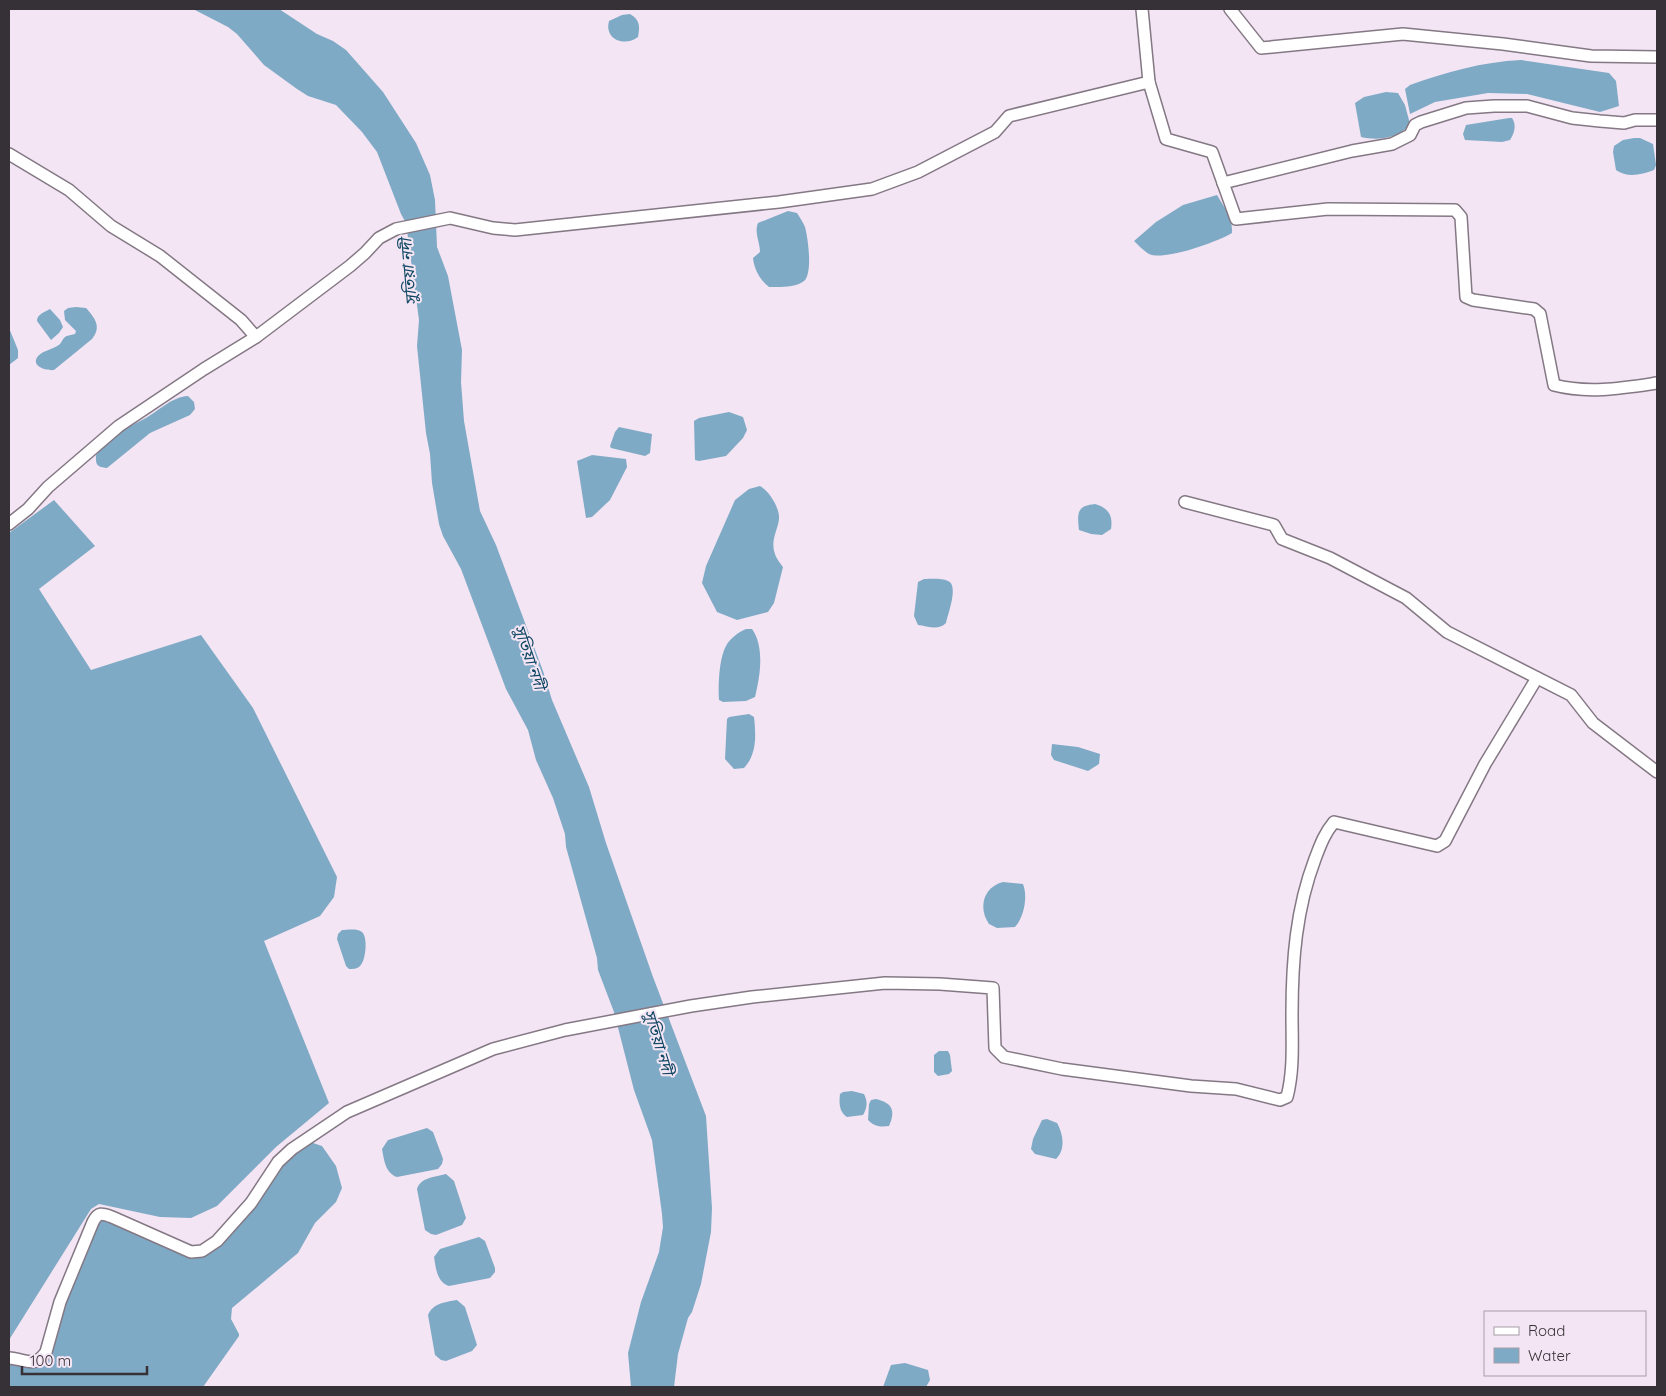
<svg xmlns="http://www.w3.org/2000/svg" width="1666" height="1396" font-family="Quicksand,'Noto Sans Bengali',sans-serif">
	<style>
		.water { fill: #7faac6 }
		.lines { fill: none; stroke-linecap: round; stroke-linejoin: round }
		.minor-casing { stroke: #847884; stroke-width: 14 }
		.minor { stroke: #fff; stroke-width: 11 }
		.labels { text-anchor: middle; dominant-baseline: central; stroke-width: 4; stroke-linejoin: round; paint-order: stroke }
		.water-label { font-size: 16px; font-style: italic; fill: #114764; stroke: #f3e5f3 }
	</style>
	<rect width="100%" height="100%" fill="#f3e5f3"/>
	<!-- water -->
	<g class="water">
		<polygon points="193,9 279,9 317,34 333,41 346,50 383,92 416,143 430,175 435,200 437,247 448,276 462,350 461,382 464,421 480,511 496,545 543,671 552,700 589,787 606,843 653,977 706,1116 712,1208 711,1232 701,1284 692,1312 688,1318 678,1354 674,1387 631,1387 628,1353 641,1302 659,1252 663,1227 662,1214 652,1140 634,1090 614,1012 598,970 597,958 566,847 565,834 553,798 536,760 528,730 506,689 461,569 443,536 439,524 432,483 430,454 426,433 417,346 419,320 406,223 401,214 377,152 362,132 336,105 308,96 297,89 264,65 237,34 228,27"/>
		<path d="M630,14C640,20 640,26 638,37C625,47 604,40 609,21L622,15Z"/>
		<path d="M1521,60L1609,73L1616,81L1619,106L1600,112L1527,94L1488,93L1435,102L1410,114L1405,89L1410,85C1446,72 1482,62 1521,60Z"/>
		<path d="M1386,92L1398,93L1405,105L1410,124C1400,138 1378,141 1361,137L1355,103L1364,97Z"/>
		<path d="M1509,118H1512C1517,125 1514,134 1510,140L1502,142L1465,140L1463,134L1466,125Z"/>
		<path d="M1634,138H1640L1653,144L1656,165L1654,170C1641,175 1627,178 1616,170L1613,152L1614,146L1623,140Z"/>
		<path d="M1217,195C1224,207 1233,218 1232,233C1217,242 1165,261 1149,254C1144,251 1138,245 1134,241L1156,222L1183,205Z"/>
		<path d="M788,211L797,213C800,218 803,222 805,227C808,238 813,273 804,281C795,288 780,287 769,287C760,280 754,269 753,258L760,252C760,242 754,233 758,223Z"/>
		<path d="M76,307L86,308C95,318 102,327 92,339L54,370C46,371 30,366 38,356C44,350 54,349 60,344C62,342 63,337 67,336C69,335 72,335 75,334L76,331L65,320L64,311L68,308Z"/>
		<path d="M50,309L60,320L63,327L59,333L51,340L37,321C37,314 45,312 50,309Z"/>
		<polygon points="9,328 18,350 18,358 9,365"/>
		<path d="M188,396L194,402L195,409L190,415L150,433L107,468C101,467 96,467 96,460C94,440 130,427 144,419C159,411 171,397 188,396Z"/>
		<polygon points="729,412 743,417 747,430 743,438 726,456 699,461 695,460 694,421 699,418"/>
		<polygon points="619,427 652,434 650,453 645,456 611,448 610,446 615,432"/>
		<polygon points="592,455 626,459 627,467 610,500 592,517 586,518 577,461"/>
		<path d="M760,486C769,491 780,508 779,519C778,530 770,540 775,554C776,558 780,563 783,567L774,603L768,612L737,620L717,612L702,583L706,566L735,500L749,489Z"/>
		<polygon points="54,500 95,546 39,589 91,670 201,635 253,708 337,877 334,897 320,916 264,941 329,1103 276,1147 217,1206 191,1218 160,1217 99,1204 91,1209 9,1340 9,533"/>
		<path d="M1095,504C1109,508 1113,516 1111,529L1102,535L1091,534L1079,530C1077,512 1077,506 1095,504Z"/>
		<path d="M924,579C931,579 942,578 948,581C959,585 948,614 946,623C938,631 927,626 918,625L914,616L918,582Z"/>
		<path d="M746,629H752C765,647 760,677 755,697L746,701L723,702L719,700C718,687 719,658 726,646C730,638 739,632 746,629Z"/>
		<path d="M749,714L754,717C756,735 757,754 744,768L734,769L725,759L727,719L729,717Z"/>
		<polygon points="1052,744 1078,747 1100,754 1099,764 1088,771 1054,760 1051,755"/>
		<path d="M1003,882L1023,884C1028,897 1024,917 1015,927L997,928L989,924C978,908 983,887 1003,882Z"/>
		<path d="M342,930C347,930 357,928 362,932C368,937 366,961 360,966C357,969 353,969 349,969L346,966L337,939L338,934Z"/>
		<polygon points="939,1051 948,1051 950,1055 952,1071 949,1074 938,1076 934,1072 934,1055"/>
		<path d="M852,1091L864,1094C868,1102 867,1108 863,1115L847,1117C839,1112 839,1103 840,1094L843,1092Z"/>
		<path d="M876,1099C892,1103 896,1110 889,1126C881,1127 875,1127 868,1120L869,1104L871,1100Z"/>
		<path d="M1047,1119L1057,1123C1063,1134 1066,1149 1056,1159L1035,1154L1031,1149L1033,1139L1042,1120Z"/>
		<path d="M427,1128L433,1132L443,1159L442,1164L438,1169L397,1177C385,1173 384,1159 382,1149L388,1140Z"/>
		<polygon points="310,1142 322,1146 336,1166 342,1188 336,1202 315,1223 298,1253 232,1308 231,1319 239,1334 239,1336 203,1387 9,1387 9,1363 37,1366 100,1217 197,1255 254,1205 292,1153"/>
		<path d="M446,1174L454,1181L466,1218L462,1225L436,1235L431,1234L425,1230L417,1189C421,1177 435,1177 446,1174Z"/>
		<path d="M479,1237L485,1241L495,1268V1272L490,1278L449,1286C437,1282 436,1269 434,1257L440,1249Z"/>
		<path d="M457,1300L465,1307L477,1345L472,1351L446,1361L441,1360L435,1355L428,1315C433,1303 446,1302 457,1300Z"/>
		<polygon points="905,1363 928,1370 930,1380 926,1387 883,1387 891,1365"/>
	</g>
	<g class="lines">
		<!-- minor casing -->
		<g class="minor-casing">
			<g id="minor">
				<path d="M1142,9L1149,82L1166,139L1212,152L1236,219L1328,209L1455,210L1461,217L1466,297L1473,300L1534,309L1540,314L1554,385C1588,394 1623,388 1657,383"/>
				<polyline points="1230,9 1261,48 1403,34 1503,44 1591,56 1657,57"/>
				<polyline points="9,154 69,190 111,226 160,256 241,320 256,337"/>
				<polyline points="1223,183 1352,151 1392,144 1410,135 1415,125 1421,122 1466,108 1494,106 1527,106 1572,118 1600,121 1624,123 1635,120 1657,120"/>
				<polyline points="1185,502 1274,525 1282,539 1330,558 1406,598 1447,632 1571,695 1593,723 1657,772"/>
				<polyline points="9,524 28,509 48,487 119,426 204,369 256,337 350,266 365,253 379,238 396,229 450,218 493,228 515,230 779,202 872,189 918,172 995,132 1009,116 1149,82"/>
				<path d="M9,1358C26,1359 34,1369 46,1352L60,1302L93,1222C98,1212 102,1213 112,1217L191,1252L202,1251L217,1241L251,1203L278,1162L292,1149L347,1112L493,1049L565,1030L691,1006L752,997L885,983L940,984L993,988L995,1048L1004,1057L1062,1069L1191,1086L1236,1089L1280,1100L1287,1097C1294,1070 1292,1042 1292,1014C1292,961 1296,909 1315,859C1320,846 1324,834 1334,822L1437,846L1445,841L1485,764L1537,678"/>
			</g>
		</g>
		<!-- minor -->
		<use href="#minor" class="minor"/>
	</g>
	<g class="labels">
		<!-- water labels -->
		<g class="water-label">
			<text transform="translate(408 272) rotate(-95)">সুতিয়া নদী</text>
			<text transform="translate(530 657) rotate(71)">সুতিয়া নদী</text>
			<text transform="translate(659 1042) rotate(73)">সুতিয়া নদী</text>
		</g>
	</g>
	<!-- border -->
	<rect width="1666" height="1396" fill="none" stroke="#363136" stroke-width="20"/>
	<!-- legend -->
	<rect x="1484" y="1311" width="162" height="65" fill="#f3e5f3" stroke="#a79da7"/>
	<rect x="1494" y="1327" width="25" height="8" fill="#ffffff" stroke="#a79da7"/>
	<text x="1528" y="1336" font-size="15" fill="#363136">Road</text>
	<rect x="1494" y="1348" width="25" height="15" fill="#7faac6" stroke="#a79da7"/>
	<text x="1528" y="1361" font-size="15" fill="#363136">Water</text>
	<!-- scale -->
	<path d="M22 1366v8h125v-8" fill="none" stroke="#363136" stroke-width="2.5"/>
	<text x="30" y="1366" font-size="15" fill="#363136" stroke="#f3e5f3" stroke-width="4" paint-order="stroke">100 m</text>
</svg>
